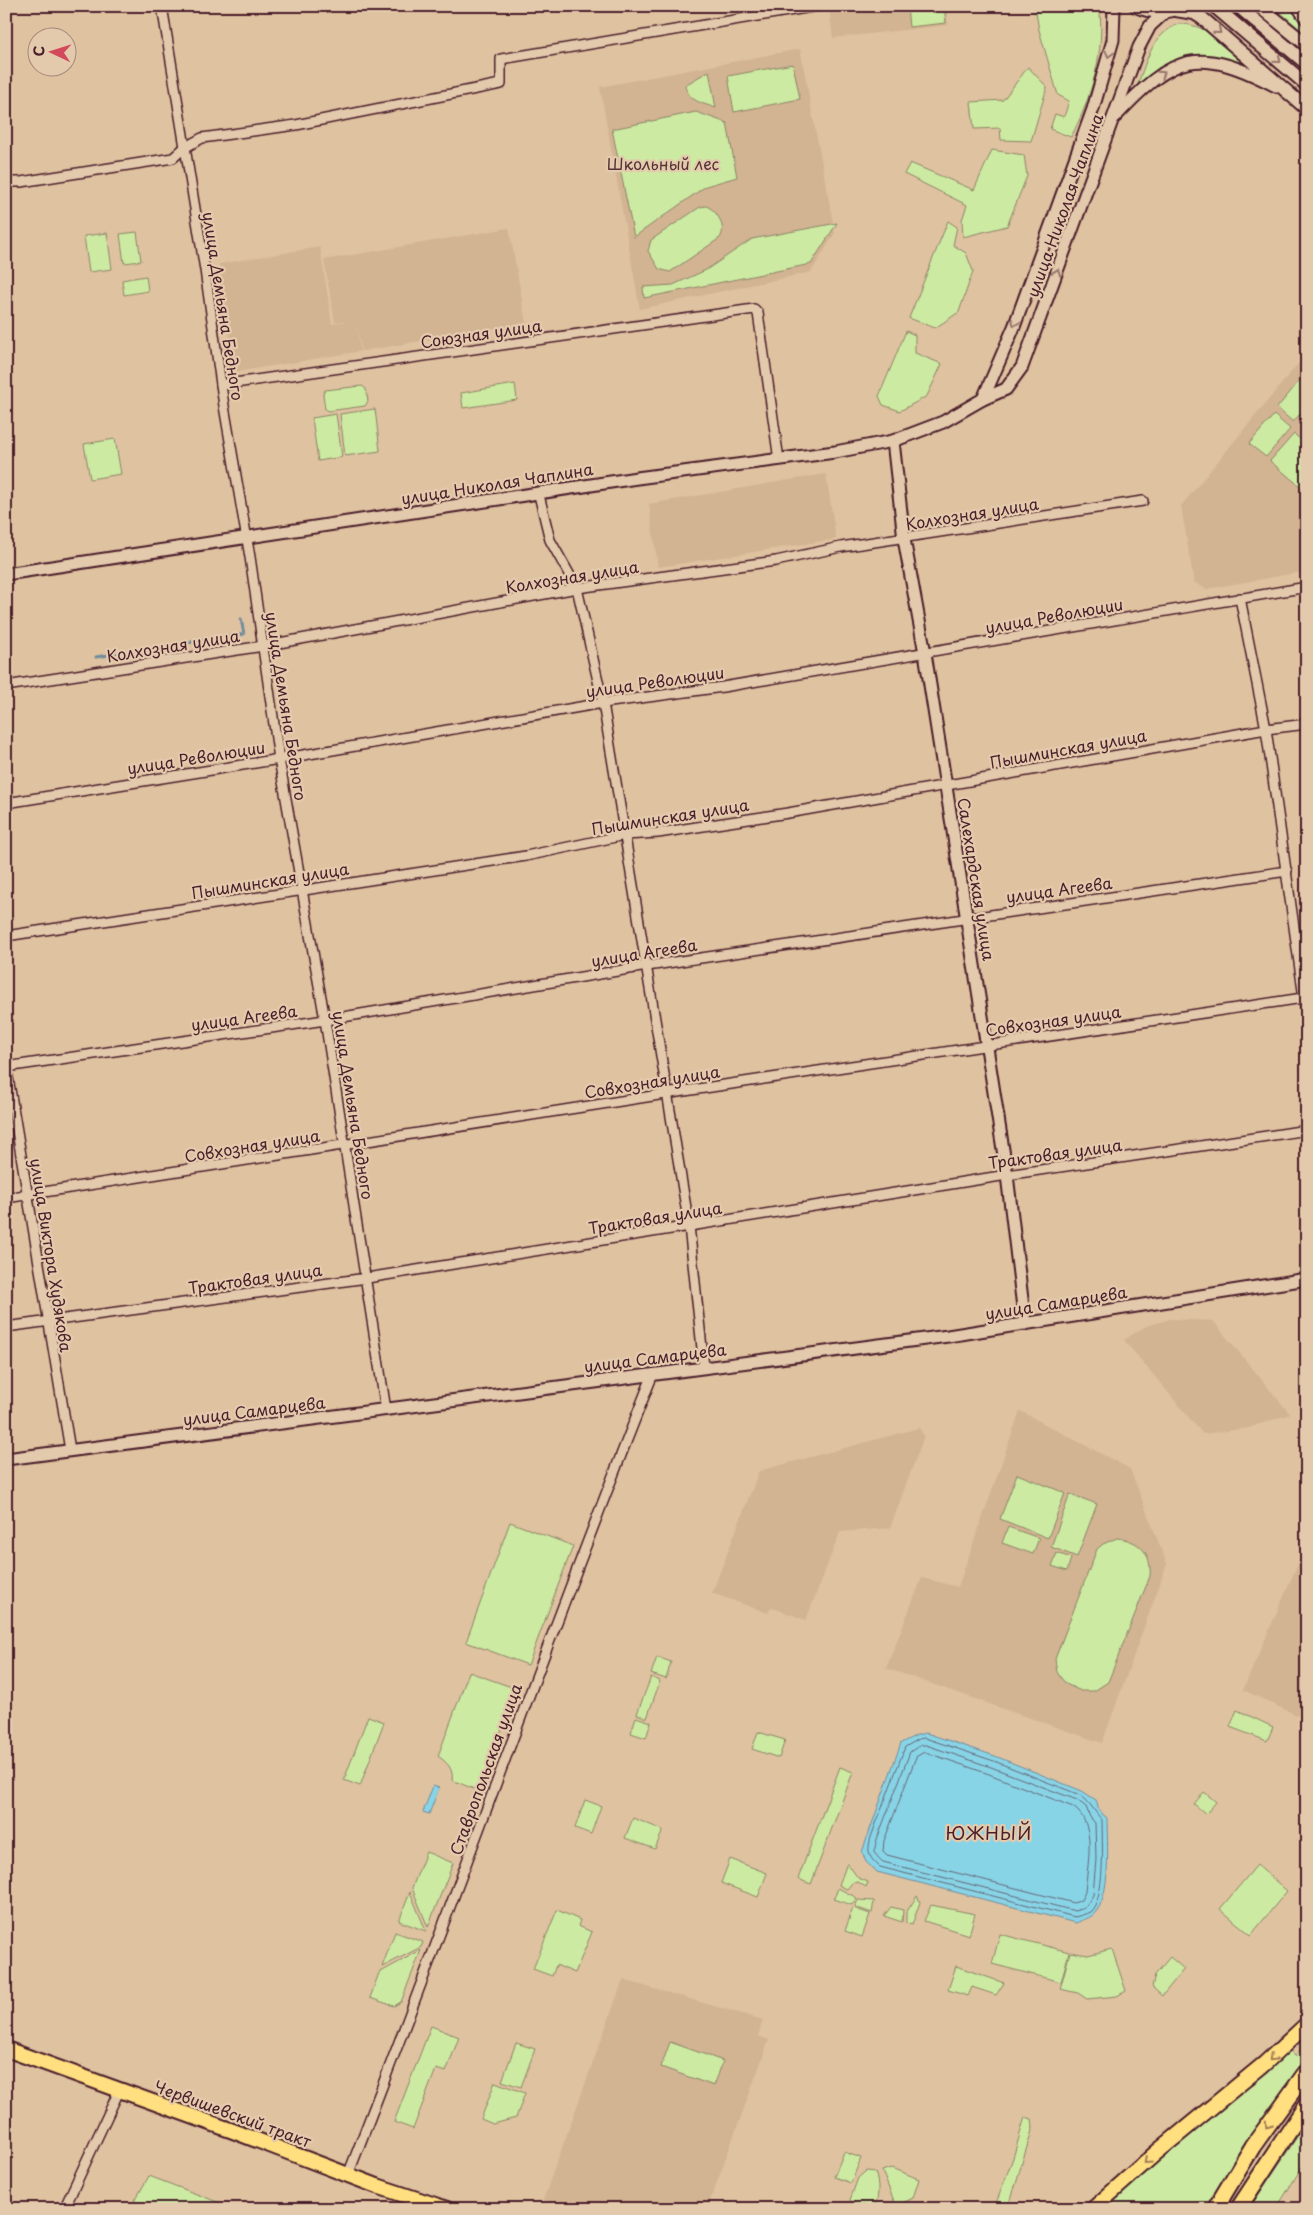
<svg xmlns="http://www.w3.org/2000/svg" width="1313" height="2215" font-family="'Playpen Sans',sans-serif">
	<style>
		.built { fill: #d2b392 }
		.green { fill: #cceaa2; stroke: #8b8466 }
		.water { fill: #88d4e7; stroke: #6f8c9c }
		.lines { fill: none; stroke-linecap: round; stroke-linejoin: round }
		.shore { stroke: #636776; stroke-width: 1 }
		.stream { stroke: #6f8c9c; stroke-width: 3 }
		.minor-casing { stroke: #4a1f2b; stroke-width: 12 }
		.tertiary-casing { stroke: #4a1f2b; stroke-width: 15 }
		.secondary-casing { stroke: #4a1f2b; stroke-width: 16 }
		.primary-casing { stroke: #4a1f2b; stroke-width: 18 }
		.trunk-casing { stroke: #4a1f2b; stroke-width: 19 }
		.minor { stroke: #e4caac; stroke-width: 9 }
		.tertiary { stroke: #e4caac; stroke-width: 11 }
		.secondary { stroke: #e4caac; stroke-width: 12 }
		.primary { stroke: #ffdf80; stroke-width: 14 }
		.trunk { stroke: #ffdf80; stroke-width: 15 }
		.oneway { stroke: #97746c }
		.oneway2 { stroke: #a47f56 }
		.labels { text-anchor: middle; dominant-baseline: central; stroke-width: 4.5; stroke-linejoin: round; paint-order: stroke }
		.park-label { font-size: 16px; fill: #573337; stroke: #e4caac }
		.street-label { font-size: 16px; fill: #4a1f2b; stroke: #e4caac }
		.neighbourhood-label { font-size: 18px; letter-spacing: 1px; fill: #4a1f2b; stroke: #e4caac }
	</style>
	<rect width="100%" height="100%" fill="#dfc2a0"/>
	<filter id="ink" filterUnits="userSpaceOnUse"><feTurbulence type="fractalNoise" baseFrequency=".02" numOctaves="2"/><feDisplacementMap in="SourceGraphic" scale="10" xChannelSelector="R" yChannelSelector="G"/><feConvolveMatrix kernelMatrix="1 2 1 2 8 2 1 2 1" color-interpolation-filters="sRGB"/></filter>
	<g filter="url(#ink)">
		<!-- built -->
		<g class="built">
			<polygon points="829,6 946,6 948,25 833,38"/>
			<polygon points="800,49 835,233 811,272 640,309 600,87"/>
			<polygon points="509,228 526,323 362,351 355,319 361,351 236,372 219,264 320,247 332,324 346,321 335,322 324,260"/>
			<polygon points="1307,353 1307,571 1206,589 1194,582 1181,506"/>
			<polygon points="826,474 836,539 658,567 649,504"/>
			<polygon points="1170,1319 1213,1321 1290,1414 1248,1428 1203,1434 1124,1340 1146,1326"/>
			<polygon points="1020,1411 1130,1469 1167,1564 1102,1743 886,1668 922,1578 958,1587"/>
			<polygon points="919,1428 924,1436 890,1528 840,1532 806,1620 771,1607 768,1613 712,1593 759,1471"/>
			<polygon points="1307,1543 1307,1716 1301,1717 1243,1690"/>
			<polygon points="623,1980 763,2020 758,2036 769,2040 707,2209 569,2209 543,2200"/>
		</g>
		<!-- green -->
		<g class="green">
			<polygon points="907,6 944,6 946,23 909,27"/>
			<path d="M1035,6H1099C1106,50 1091,99 1071,137L1050,129L1055,114L1064,117L1069,101L1058,95L1039,30Z"/>
			<polygon points="1273,6 1290,6 1307,29 1307,35"/>
			<path d="M1178,24C1204,23 1222,42 1240,59L1241,62C1231,63 1220,58 1210,57C1181,54 1159,67 1138,84C1147,59 1152,36 1178,24Z"/>
			<polygon points="793,64 800,99 734,112 728,76"/>
			<polygon points="1028,67 1047,87 1031,141 1001,140 1000,128 974,129 971,102 1003,100"/>
			<path d="M709,71L716,108C702,103 688,101 685,85Z"/>
			<polygon points="696,112 727,123 737,177 706,186 634,237 612,129"/>
			<polygon points="992,150 1024,155 1027,176 1007,226 963,237 962,220 967,205 904,174 910,163 974,190"/>
			<path d="M706,206C717,210 727,227 720,238L670,272L659,269L648,251L651,240L700,207Z"/>
			<polygon points="948,221 957,227 953,245 966,253 973,271 959,312 935,328 909,318"/>
			<polygon points="837,223 811,264 644,298 643,287 673,285 706,270 752,239"/>
			<polygon points="137,232 141,261 124,263 120,234"/>
			<polygon points="107,233 112,269 89,272 84,236"/>
			<polygon points="146,276 148,291 124,295 122,280"/>
			<polygon points="906,331 915,335 915,353 942,364 927,396 900,411 883,405 879,396"/>
			<polygon points="1301,379 1307,384 1307,406 1293,422 1277,408"/>
			<polygon points="515,384 517,400 463,408 461,393"/>
			<polygon points="362,386 366,389 368,401 365,406 328,411 325,409 323,394 325,390"/>
			<polygon points="375,409 380,451 345,456 340,414"/>
			<polygon points="336,414 342,457 318,461 312,418"/>
			<polygon points="1274,415 1290,429 1266,457 1249,444"/>
			<polygon points="1294,434 1307,445 1307,492 1270,461"/>
			<polygon points="115,439 121,474 90,479 84,444"/>
			<polygon points="1017,1474 1065,1493 1048,1538 1000,1519"/>
			<polygon points="1070,1494 1097,1504 1077,1557 1051,1547"/>
			<polygon points="510,1522 573,1546 528,1665 466,1642"/>
			<polygon points="1008,1527 1039,1538 1033,1554 1002,1543"/>
			<path d="M1117,1538C1139,1540 1152,1553 1150,1576L1108,1682L1094,1691H1081L1066,1684L1061,1678L1057,1672L1055,1659L1097,1549L1103,1544Z"/>
			<polygon points="1057,1553 1071,1558 1067,1571 1052,1566"/>
			<polygon points="657,1657 671,1662 666,1679 651,1674"/>
			<path d="M469,1672L517,1689L480,1787L474,1789L452,1780C454,1768 446,1762 438,1756Z"/>
			<polygon points="651,1677 660,1681 647,1718 637,1714"/>
			<polygon points="1237,1710 1273,1727 1267,1741 1230,1727"/>
			<polygon points="368,1716 384,1722 360,1786 344,1780"/>
			<polygon points="636,1717 651,1722 646,1738 631,1733"/>
			<polygon points="758,1732 785,1740 779,1758 752,1749"/>
			<polygon points="840,1767 853,1772 811,1884 798,1879"/>
			<polygon points="1204,1792 1216,1802 1206,1814 1194,1804"/>
			<polygon points="585,1800 601,1806 591,1834 575,1828"/>
			<polygon points="633,1818 663,1830 655,1849 625,1838"/>
			<polygon points="426,1852 453,1863 428,1927 412,1888"/>
			<polygon points="730,1859 767,1873 758,1897 721,1883"/>
			<polygon points="847,1863 858,1878 868,1882 866,1887 858,1882 852,1883 847,1889 839,1885"/>
			<polygon points="1257,1865 1287,1891 1251,1935 1220,1909"/>
			<polygon points="838,1888 857,1898 852,1905 834,1899"/>
			<polygon points="410,1892 426,1931 399,1921"/>
			<polygon points="917,1896 920,1902 912,1925 906,1923 906,1913"/>
			<polygon points="858,1900 874,1901 872,1913 855,1907"/>
			<polygon points="931,1905 975,1914 969,1935 924,1921"/>
			<polygon points="891,1907 903,1910 902,1922 884,1916"/>
			<polygon points="853,1908 870,1914 862,1937 845,1931"/>
			<polygon points="557,1910 580,1920 578,1926 592,1932 575,1973 556,1965 552,1976 533,1969"/>
			<polygon points="395,1932 423,1942 421,1947 382,1967"/>
			<polygon points="1000,1934 1069,1952 1061,1982 992,1964"/>
			<polygon points="1112,1949 1126,1991 1117,1996 1087,1999 1078,1993 1060,1989 1070,1952 1088,1955"/>
			<polygon points="421,1950 401,2002 394,2006 370,1998 379,1973"/>
			<polygon points="1170,1957 1184,1969 1162,1996 1152,1987 1155,1975"/>
			<polygon points="956,1966 1004,1983 996,1995 972,1987 968,1996 948,1990"/>
			<polygon points="431,2026 459,2037 446,2072 436,2069 413,2129 394,2122"/>
			<polygon points="670,2042 723,2061 714,2086 661,2067"/>
			<polygon points="516,2043 535,2049 521,2087 502,2081"/>
			<polygon points="1307,2043 1307,2057 1252,2135 1207,2209 1101,2209 1177,2143 1290,2051 1295,2056"/>
			<polygon points="495,2082 525,2093 516,2118 493,2124 481,2119"/>
			<polygon points="1025,2117 1032,2119 1033,2127 1008,2209 994,2209 1013,2158"/>
			<polygon points="1307,2122 1307,2159 1276,2209 1249,2209"/>
			<polygon points="844,2152 861,2158 851,2183 834,2177"/>
			<polygon points="891,2168 919,2179 913,2198 896,2206 882,2171"/>
			<path d="M866,2171L875,2172C879,2183 880,2201 872,2209L863,2205L858,2206L850,2200L858,2178Z"/>
			<polygon points="149,2176 220,2203 217,2209 130,2209"/>
		</g>
		<!-- water -->
		<g class="water">
			<path d="M926,1733L995,1756L1082,1791L1096,1800L1099,1811L1107,1818C1107,1842 1112,1896 1094,1914C1090,1918 1082,1920 1076,1923L877,1872L866,1862L862,1852L901,1743L917,1735Z"/>
			<polygon points="433,1786 439,1788 429,1814 423,1812"/>
		</g>
		<g class="lines">
			<!-- shore -->
			<g class="shore">
				<path d="M925,1738L994,1761L1080,1795C1092,1804 1093,1810 1102,1820C1102,1841 1106,1898 1090,1912C1086,1914 1079,1916 1075,1917L880,1867C868,1857 867,1852 871,1837L905,1747L919,1739Z"/>
				<path d="M921,1745H926L991,1767L1077,1800L1086,1807L1090,1817L1095,1823L1096,1859L1093,1895L1086,1906L1075,1911L883,1862C873,1854 874,1850 877,1839L910,1752Z"/>
				<path d="M925,1752L989,1774L1073,1807C1098,1824 1087,1866 1085,1892L1081,1900L1074,1903L887,1855L883,1851L884,1841L916,1757Z"/>
			</g>
			<!-- stream -->
			<polyline class="stream" points="96,657 244,634 241,619"/>
			<!-- minor casing -->
			<g class="minor-casing">
				<g id="minor">
					<polyline points="162,6 205,270 224,406 250,557 279,759 325,1020 386,1410"/>
					<polyline points="6,182 21,182 173,158 184,148 202,138 296,125 501,84 501,59 818,6"/>
					<polyline points="221,385 754,309 758,313 779,460"/>
					<polyline points="539,495 550,540 577,588 603,703 689,1226 704,1367"/>
					<polyline points="1240,598 1266,729 1307,1019"/>
					<polyline points="6,686 263,646 577,588 776,561 841,547 1143,501"/>
					<polyline points="6,803 292,757 603,703 723,687 1307,587"/>
					<polyline points="6,936 526,856 625,835 658,833 788,813 1266,729 1307,724"/>
					<polyline points="6,1065 70,1450"/>
					<polyline points="6,1067 325,1020 647,966 1287,871"/>
					<polyline points="6,1198 678,1092 1303,998"/>
					<polyline points="6,1327 367,1278 1007,1175 1307,1130"/>
					<path d="M348,2175C452,1908 547,1639 653,1374"/>
					<polyline points="64,2209 119,2091"/>
				</g>
			</g>
			<!-- tertiary casing -->
			<g class="tertiary-casing">
				<g id="tertiary">
					<path d="M1116,116C1175,53 1198,46 1276,86"/>
					<polyline points="983,399 1014,327 1093,109 1113,40 1114,6"/>
					<polyline points="893,441 904,539 925,653 1007,1175 1025,1324"/>
					<polyline points="6,574 637,478 835,452 893,441 943,422 983,399 1006,389 1022,367 1139,47 1150,26 1165,12"/>
					<polyline points="6,1459 948,1336 1307,1279"/>
				</g>
			</g>
			<!-- secondary casing -->
			<g class="secondary-casing">
				<g id="secondary">
					<path d="M1136,6C1151,13 1167,13 1182,7"/>
					<polyline points="1214,6 1307,85"/>
					<polyline points="1238,6 1307,64"/>
					<polyline points="1259,6 1307,45"/>
					<polyline points="1298,6 1307,19"/>
					<polyline points="1176,10 1194,13 1202,18 1307,109"/>
				</g>
			</g>
			<!-- primary casing -->
			<g class="primary-casing">
				<g id="primary">
					<polyline points="6,2049 233,2131 377,2186 447,2209"/>
					<polyline points="1093,2209 1157,2152 1264,2064 1307,2024"/>
				</g>
			</g>
			<!-- trunk casing -->
			<g class="trunk-casing">
				<g id="trunk">
					<polyline points="1215,2209 1253,2146 1307,2071"/>
					<polyline points="1238,2209 1307,2104"/>
				</g>
			</g>
			<!-- minor -->
			<use href="#minor" class="minor"/>
			<!-- tertiary -->
			<use href="#tertiary" class="tertiary"/>
			<!-- secondary -->
			<use href="#secondary" class="secondary"/>
			<!-- primary -->
			<use href="#primary" class="primary"/>
			<!-- trunk -->
			<use href="#trunk" class="trunk"/>
		</g>
		<!-- one-way arrows -->
		<defs><path id="oneway-chevron" d="M-2-3.5L2.5 0L-2 3.5" fill="none" stroke-width="1.6" stroke-linecap="round" stroke-linejoin="round" transform="scale(1.25)"/></defs>
		<g class="oneway">
			<use href="#oneway-chevron" transform="translate(1218 31) rotate(40)"/>
			<use href="#oneway-chevron" transform="translate(1109 54) rotate(105)"/>
			<use href="#oneway-chevron" transform="translate(1278 60) rotate(40)"/>
			<use href="#oneway-chevron" transform="translate(1162 74) rotate(-34)"/>
			<use href="#oneway-chevron" transform="translate(1057 272) rotate(-70)"/>
			<use href="#oneway-chevron" transform="translate(1015 323) rotate(111)"/>
		</g>
		<g class="oneway2">
			<use href="#oneway-chevron" transform="translate(1272 2058) rotate(137)"/>
			<use href="#oneway-chevron" transform="translate(1268 2125) rotate(125)"/>
			<use href="#oneway-chevron" transform="translate(1147 2161) rotate(138)"/>
		</g>
	</g>
	<g class="labels">
		<!-- park labels -->
		<g class="park-label">
			<text x="663" y="163">Школьный лес</text>
		</g>
		<!-- street labels -->
		<g class="street-label">
			<text transform="translate(1064 205) rotate(-70)">улица Николая Чаплина</text>
			<text transform="translate(224 306) rotate(81)">улица Демьяна Бедного</text>
			<text transform="translate(481 333) rotate(-8)">Союзная улица</text>
			<text transform="translate(497 483) rotate(-9)">улица Николая Чаплина</text>
			<text transform="translate(972 513) rotate(-9)">Колхозная улица</text>
			<text transform="translate(572 576) rotate(-9)">Колхозная улица</text>
			<text transform="translate(1054 615) rotate(-10)">улица Революции</text>
			<text transform="translate(173 645) rotate(-9)">Колхозная улица</text>
			<text transform="translate(655 681) rotate(-8)">улица Революции</text>
			<text transform="translate(287 706) rotate(81)">улица Демьяна Бедного</text>
			<text transform="translate(1068 748) rotate(-10)">Пышминская улица</text>
			<text transform="translate(196 757) rotate(-9)">улица Революции</text>
			<text transform="translate(670 816) rotate(-9)">Пышминская улица</text>
			<text transform="translate(977 879) rotate(81)">Салехардская улица</text>
			<text transform="translate(270 880) rotate(-9)">Пышминская улица</text>
			<text transform="translate(1059 889) rotate(-8)">улица Агеева</text>
			<text transform="translate(644 952) rotate(-9)">улица Агеева</text>
			<text transform="translate(244 1017) rotate(-8)">улица Агеева</text>
			<text transform="translate(1053 1020) rotate(-8)">Совхозная улица</text>
			<text transform="translate(652 1081) rotate(-9)">Совхозная улица</text>
			<text transform="translate(354 1105) rotate(81)">улица Демьяна Бедного</text>
			<text transform="translate(252 1145) rotate(-9)">Совхозная улица</text>
			<text transform="translate(1055 1153) rotate(-8)">Трактовая улица</text>
			<text transform="translate(655 1217) rotate(-9)">Трактовая улица</text>
			<text transform="translate(52 1255) rotate(81)">улица Виктора Худякова</text>
			<text transform="translate(255 1278) rotate(-8)">Трактовая улица</text>
			<text transform="translate(1056 1302) rotate(-9)">улица Самарцева</text>
			<text transform="translate(655 1357) rotate(-7)">улица Самарцева</text>
			<text transform="translate(254 1410) rotate(-7)">улица Самарцева</text>
			<text transform="translate(485 1769) rotate(-70)">Ставропольская улица</text>
			<text transform="translate(233 2113) rotate(20)">Червишевский тракт</text>
		</g>
		<!-- neighbourhood labels -->
		<g class="neighbourhood-label">
			<text x="989" y="1832">ЮЖНЫЙ</text>
		</g>
	</g>
	<!-- margin -->
	<rect width="1313" height="2215" fill="none" stroke="#e4caac" stroke-width="25"/>
	<rect x="12" y="12" width="1288" height="2190" fill="none" stroke="#4a1f2b" stroke-width="2" filter="url(#ink)"/>
	<!-- north arrow -->
	<g transform="translate(52 52) rotate(274)"><circle r="24" fill="#e4caac" stroke="#a68678"/>
	<path d="M0-4L9 19L0 12L-9 19Z" fill="#d1495b"/>
	<text y="-8" font-size="14" font-weight="bold" text-anchor="middle" fill="#4a1f2b">С</text>
	</g>
</svg>
